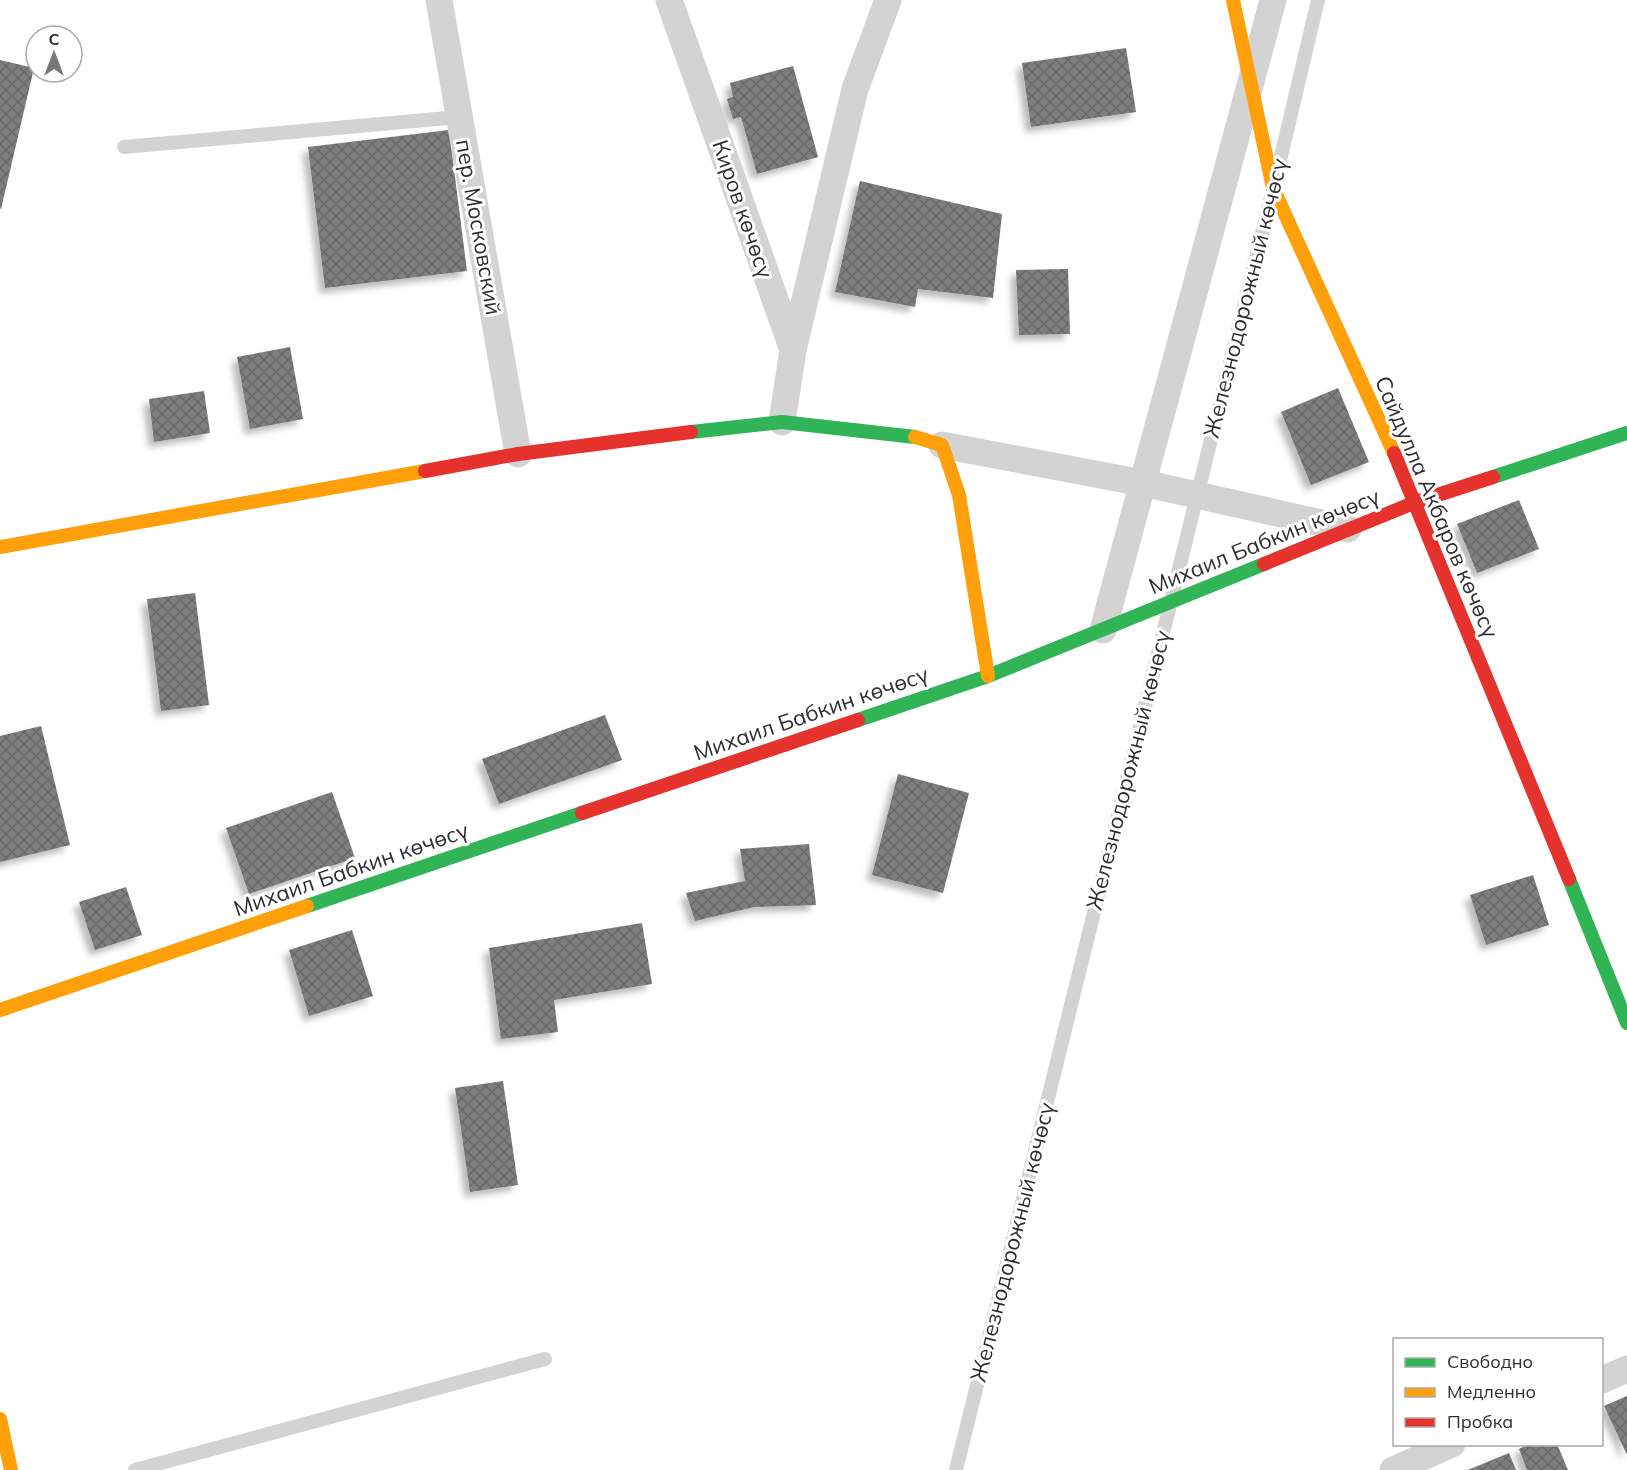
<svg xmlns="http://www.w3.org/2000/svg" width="1627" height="1470" font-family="Mulish,sans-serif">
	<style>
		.building { fill: url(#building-cross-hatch); filter: url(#shadow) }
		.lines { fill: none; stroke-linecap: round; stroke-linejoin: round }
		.lane { stroke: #d3d3d3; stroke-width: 14 }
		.street { stroke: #d3d3d3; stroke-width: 27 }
		.fast { stroke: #30b455; stroke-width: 14 }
		.slow { stroke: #ff9f0a; stroke-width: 14 }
		.jam { stroke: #e5322d; stroke-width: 14 }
		.labels { text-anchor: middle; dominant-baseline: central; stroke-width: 6; stroke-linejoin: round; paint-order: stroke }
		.street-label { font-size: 22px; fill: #2e2e2e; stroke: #fff }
	</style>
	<defs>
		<pattern id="building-cross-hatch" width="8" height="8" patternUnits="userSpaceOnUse" patternTransform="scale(1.5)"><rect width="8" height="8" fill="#7e7e7e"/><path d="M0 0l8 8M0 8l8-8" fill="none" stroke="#686868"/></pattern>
		<filter id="shadow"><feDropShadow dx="-5.5" dy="5.5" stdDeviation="3" flood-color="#0004"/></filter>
	</defs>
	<rect width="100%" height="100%" fill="#fff"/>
	<!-- building -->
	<g class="building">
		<polygon points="1126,48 1136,112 1031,127 1022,63"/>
		<polygon points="0,60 34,68 1,209 0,208"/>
		<polygon points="793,66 818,157 757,174 741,117 733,119 727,99 733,97 730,83"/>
		<polygon points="449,130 467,271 325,288 308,147"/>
		<polygon points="860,181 1002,214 993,298 918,289 915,307 835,292"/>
		<polygon points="1068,269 1070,334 1019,335 1016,270"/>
		<polygon points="290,347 303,419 250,429 237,357"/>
		<polygon points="1338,388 1369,462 1311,485 1281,412"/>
		<polygon points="204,391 210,433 154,442 149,399"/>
		<polygon points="1519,500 1539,549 1477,573 1457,524"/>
		<polygon points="195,593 209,705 161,711 147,599"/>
		<polygon points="605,715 622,760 499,804 482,759"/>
		<polygon points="41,726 70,845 0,862 0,736"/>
		<polygon points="898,774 969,793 943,893 872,875"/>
		<polygon points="332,792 355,858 249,894 226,828"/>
		<polygon points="809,844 816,905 754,907 695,921 686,893 745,881 740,849"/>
		<polygon points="1533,875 1549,925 1486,945 1470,895"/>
		<polygon points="126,887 142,935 95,950 79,902"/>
		<polygon points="642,923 652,984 554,1000 558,1032 501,1039 489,948"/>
		<polygon points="352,930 373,996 309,1016 289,950"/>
		<polygon points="503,1081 518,1185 470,1192 455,1088"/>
		<polygon points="1627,1396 1627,1455 1604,1406"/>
		<polygon points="1529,1444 1557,1444 1568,1470 1527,1470 1519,1449"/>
		<polygon points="1509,1453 1516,1470 1468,1470"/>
	</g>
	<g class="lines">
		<!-- lane -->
		<g class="lane">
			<polyline points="124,147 459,117"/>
			<polyline points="1278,169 1318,0"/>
			<polyline points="135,1470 545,1359"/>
			<polyline points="956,1470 1271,197"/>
		</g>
		<!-- street -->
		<g class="street">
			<polyline points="439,0 518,454"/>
			<polyline points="669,0 793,350 782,422"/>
			<polyline points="793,350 855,89 888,0"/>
			<polyline points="942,445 1143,483 1348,529"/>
			<polyline points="1103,630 1273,0"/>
			<polyline points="1602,1380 1627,1369"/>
			<polyline points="1393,1470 1452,1444"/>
		</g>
		<!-- fast -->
		<g class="fast">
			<polyline points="691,432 782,422 915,437"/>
			<polyline points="1493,477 1627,433"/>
			<polyline points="858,720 988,676 1264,564"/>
			<polyline points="1569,879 1627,1023"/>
			<polyline points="307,906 582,813"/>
		</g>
		<!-- slow -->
		<g class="slow">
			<polyline points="1233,0 1273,188 1394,453"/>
			<polyline points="915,437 942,445 959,495 988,676"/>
			<polyline points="0,547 425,471"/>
			<polyline points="0,1010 307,906"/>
			<polyline points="0,1419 11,1470"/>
		</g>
		<!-- jam -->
		<g class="jam">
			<polyline points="1394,453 1569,879"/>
			<polyline points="425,471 518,454 691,432"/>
			<polyline points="1264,564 1416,502 1493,477"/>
			<polyline points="582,813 858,720"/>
		</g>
	</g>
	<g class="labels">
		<!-- street labels -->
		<g class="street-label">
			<text transform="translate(743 209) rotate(71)">Киров көчөсү</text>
			<text transform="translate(479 227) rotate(80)">пер. Московский</text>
			<text transform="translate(1245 298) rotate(-76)">Железнодорожный көчөсү</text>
			<text transform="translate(1437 507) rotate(67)">Сайдулла Акбаров көчөсү</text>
			<text transform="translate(1264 541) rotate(-22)">Михаил Бабкин көчөсү</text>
			<text transform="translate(811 713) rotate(-19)">Михаил Бабкин көчөсү</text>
			<text transform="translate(1128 770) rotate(-76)">Железнодорожный көчөсү</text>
			<text transform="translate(351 869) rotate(-19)">Михаил Бабкин көчөсү</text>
			<text transform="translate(1012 1242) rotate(-76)">Железнодорожный көчөсү</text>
		</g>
	</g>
	<!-- legend -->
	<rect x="1393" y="1338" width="210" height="108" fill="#ffffff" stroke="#ababab" stroke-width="1.5"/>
	<rect x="1405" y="1358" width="30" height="9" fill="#30b455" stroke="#ababab" stroke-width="1.5"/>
	<text x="1447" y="1368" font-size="18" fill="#2e2e2e">Свободно</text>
	<rect x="1405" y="1388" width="30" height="9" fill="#ff9f0a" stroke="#ababab" stroke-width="1.5"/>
	<text x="1447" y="1398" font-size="18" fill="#2e2e2e">Медленно</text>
	<rect x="1405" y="1418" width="30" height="9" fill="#e5322d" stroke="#ababab" stroke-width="1.5"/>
	<text x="1447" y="1428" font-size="18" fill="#2e2e2e">Пробка</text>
	<!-- north arrow -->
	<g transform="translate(54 54)"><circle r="28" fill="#ffffff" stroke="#ababab" stroke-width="1.5"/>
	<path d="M0-4.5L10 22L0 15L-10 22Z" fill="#777777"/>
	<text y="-9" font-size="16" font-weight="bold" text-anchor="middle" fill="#2e2e2e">С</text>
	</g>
</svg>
